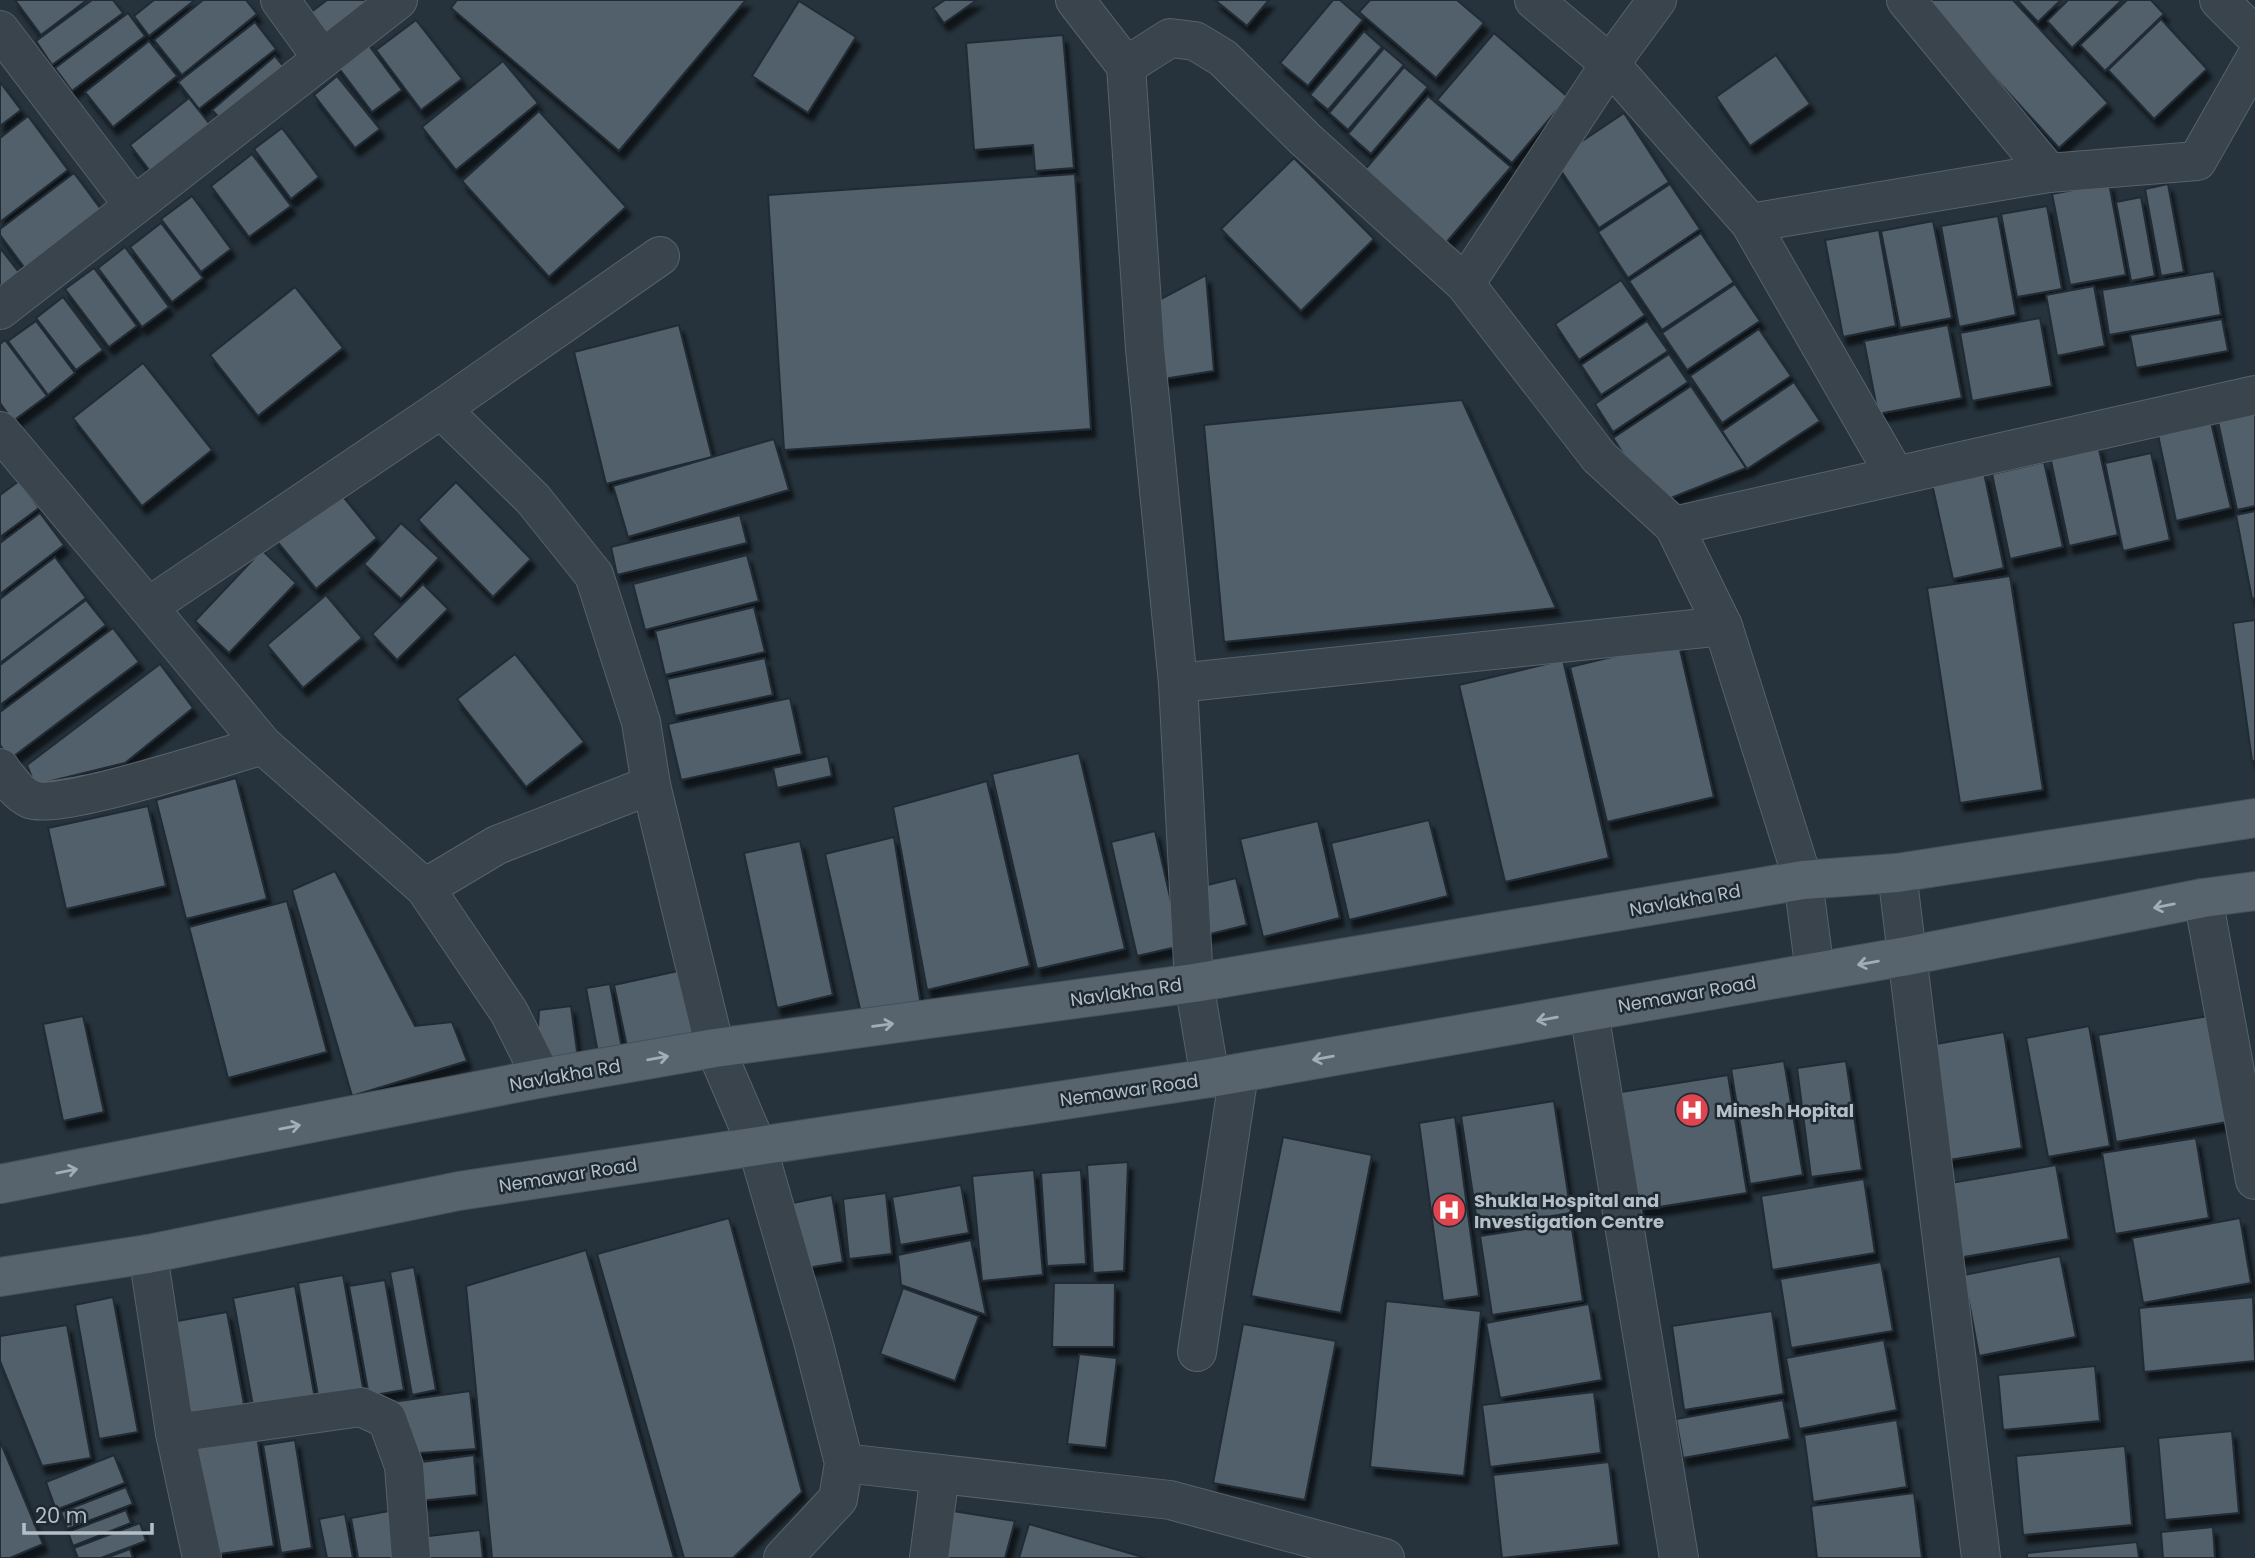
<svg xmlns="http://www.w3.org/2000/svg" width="2255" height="1558" font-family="Poppins,sans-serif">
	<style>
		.building { fill: #51606a; stroke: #202b34; stroke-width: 2; filter: url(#shadow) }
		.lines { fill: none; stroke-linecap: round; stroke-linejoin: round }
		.minor-casing { stroke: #57626b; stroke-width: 40 }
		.major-casing { stroke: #455059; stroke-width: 40 }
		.minor { stroke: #39444d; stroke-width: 38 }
		.major { stroke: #57646d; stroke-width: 38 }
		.oneway { stroke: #a2adb6 }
		.labels { text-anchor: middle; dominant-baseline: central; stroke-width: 5; stroke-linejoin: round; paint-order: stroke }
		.street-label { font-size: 18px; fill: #b5bfc8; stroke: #1e2932 }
		.poi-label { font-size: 18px; font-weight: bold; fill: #b5bfc8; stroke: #1e2932; text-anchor: start }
	</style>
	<defs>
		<filter id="shadow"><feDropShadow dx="4.5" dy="8" stdDeviation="2" flood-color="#0009"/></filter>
	</defs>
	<rect width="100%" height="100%" fill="#26333c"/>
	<!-- building -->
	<g class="building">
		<polygon points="15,0 87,0 41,35"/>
		<polygon points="92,0 113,0 123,13 52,65 36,41"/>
		<polygon points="154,0 195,0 149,36 134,16"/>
		<polygon points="203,0 246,0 257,14 182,75 154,40"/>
		<polygon points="327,0 364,0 371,9 323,46 302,19"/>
		<polygon points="457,0 746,0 619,151 451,8"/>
		<polygon points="945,0 977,0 944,23 933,8"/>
		<polygon points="1215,0 1269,0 1247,26"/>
		<polygon points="1333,0 1340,0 1363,20 1308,86 1280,63"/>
		<polygon points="1370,0 1457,0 1484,23 1436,78 1359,12"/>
		<polygon points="1924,0 2013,0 2108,103 2059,148"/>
		<polygon points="2017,0 2061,0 2038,22"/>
		<polygon points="2068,0 2122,0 2072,48 2047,21"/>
		<polygon points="2127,0 2151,0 2164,14 2105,71 2080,45"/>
		<polygon points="799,1 856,37 808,113 752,76"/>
		<polygon points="128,13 145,36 72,91 55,68"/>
		<polygon points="2161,19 2207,69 2154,119 2108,70"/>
		<polygon points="416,20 462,79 421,110 376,50"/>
		<polygon points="255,22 276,49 199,109 178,82"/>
		<polygon points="1364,31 1382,47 1328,110 1310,95"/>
		<polygon points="1494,33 1568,97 1512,163 1437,100"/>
		<polygon points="1063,35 1074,168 1035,171 1033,145 974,150 966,43"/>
		<polygon points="362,36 402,90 372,112 332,59"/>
		<polygon points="149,41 177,76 113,127 85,92"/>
		<polygon points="1384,48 1404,65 1348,130 1329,113"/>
		<polygon points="1776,55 1810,104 1750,146 1716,97"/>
		<polygon points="275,56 289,73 227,126 212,110"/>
		<polygon points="503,61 538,103 456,170 422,127"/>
		<polygon points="1404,67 1428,87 1371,154 1348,134"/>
		<polygon points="337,76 380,129 355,148 314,95"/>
		<polygon points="0,82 21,110 0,126"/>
		<polygon points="1428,96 1511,167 1445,244 1362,173"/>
		<polygon points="189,98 212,127 153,175 130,145"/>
		<polygon points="539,111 626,207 549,277 462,181"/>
		<polygon points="1624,113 1669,182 1599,228 1554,160"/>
		<polygon points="28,116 68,170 0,222 0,138"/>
		<polygon points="282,128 319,177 291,199 254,149"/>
		<polygon points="252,154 291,206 249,237 211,186"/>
		<polygon points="1294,158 1374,239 1301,311 1221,229"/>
		<polygon points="74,173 103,212 27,271 0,235 0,229"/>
		<polygon points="1075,174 1091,429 784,450 768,195"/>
		<polygon points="2109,183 2126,275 2070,285 2052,194"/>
		<polygon points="1670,184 1700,229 1628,278 1598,232"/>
		<polygon points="2168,184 2184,272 2161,276 2145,189"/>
		<polygon points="192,196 231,249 201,272 161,219"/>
		<polygon points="2141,197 2155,276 2131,281 2116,202"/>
		<polygon points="2047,206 2062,289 2017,297 2001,214"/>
		<polygon points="1998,216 2016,315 1959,327 1941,226"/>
		<polygon points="1933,221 1952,318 1900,328 1881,231"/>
		<polygon points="161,223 203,278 172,302 130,247"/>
		<polygon points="1879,230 1896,326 1843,337 1825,240"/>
		<polygon points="1701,233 1734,282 1662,330 1629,281"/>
		<polygon points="125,247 169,307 142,327 98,268"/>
		<polygon points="0,248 21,275 0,291"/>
		<polygon points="94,268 137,326 109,347 65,289"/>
		<polygon points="2214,271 2221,315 2109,335 2102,290"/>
		<polygon points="1206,275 1214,371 1163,379 1157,301"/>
		<polygon points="1621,280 1645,315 1579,360 1555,324"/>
		<polygon points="1735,284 1760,321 1687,370 1662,333"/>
		<polygon points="2094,286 2105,346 2057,356 2046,295"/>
		<polygon points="295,287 343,348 258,416 210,355"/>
		<polygon points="63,297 103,350 76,370 36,318"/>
		<polygon points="2040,318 2052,386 1972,401 1960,333"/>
		<polygon points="2222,319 2228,351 2136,368 2130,335"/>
		<polygon points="36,321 75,373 48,395 8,341"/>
		<polygon points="1647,321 1668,351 1601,395 1581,365"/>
		<polygon points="679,325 712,457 606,484 574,352"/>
		<polygon points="1948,325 1962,398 1878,414 1864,341"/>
		<polygon points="1759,329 1791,376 1722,423 1690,376"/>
		<polygon points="5,340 47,396 13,421 0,403 0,344"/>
		<polygon points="1669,354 1688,382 1613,432 1595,404"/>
		<polygon points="143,363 212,450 142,506 73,418"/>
		<polygon points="1794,382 1820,421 1747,469 1722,431"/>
		<polygon points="1691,386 1746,468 1656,504 1613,438"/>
		<polygon points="1462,400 1556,608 1224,642 1204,425"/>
		<polygon points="2255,408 2255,506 2237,510 2217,417"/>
		<polygon points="2210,418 2231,508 2176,521 2157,430"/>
		<polygon points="774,439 789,490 628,537 613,486"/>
		<polygon points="2098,445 2118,535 2069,546 2050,456"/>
		<polygon points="2151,453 2170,540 2123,551 2105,463"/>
		<polygon points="2044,462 2063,547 2010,559 1992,474"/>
		<polygon points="1984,473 2004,568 1953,579 1932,484"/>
		<polygon points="19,481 39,508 0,537 0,495"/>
		<polygon points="456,482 531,559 493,597 418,520"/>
		<polygon points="336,488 377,538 316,589 275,539"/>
		<polygon points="2255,511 2255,598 2252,599 2236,515"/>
		<polygon points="40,513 64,545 0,594 0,543"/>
		<polygon points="740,515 747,543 617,575 611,547"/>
		<polygon points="401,523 439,558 401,599 364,564"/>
		<polygon points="262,550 296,583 229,653 195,621"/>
		<polygon points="747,555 759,601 645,630 633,584"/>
		<polygon points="55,557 86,598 0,663 0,599"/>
		<polygon points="2010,576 2043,790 1960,803 1927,588"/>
		<polygon points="423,584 448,609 397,660 372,634"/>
		<polygon points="326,595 362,638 303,688 267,645"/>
		<polygon points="86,600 106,625 0,705 0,665"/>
		<polygon points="754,607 765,652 665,675 655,631"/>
		<polygon points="2255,620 2255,761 2252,761 2233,623"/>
		<polygon points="113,628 139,662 10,759 0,745 0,712"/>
		<polygon points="1678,641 1714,797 1607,822 1570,667"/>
		<polygon points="515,654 584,742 526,787 457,699"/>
		<polygon points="765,658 773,695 675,716 667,679"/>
		<polygon points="1563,660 1609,858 1505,882 1459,685"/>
		<polygon points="160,664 193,708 125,763 35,785 27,765"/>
		<polygon points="790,698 802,754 681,780 668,724"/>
		<polygon points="1079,753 1125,949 1037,969 992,774"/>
		<polygon points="828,756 832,776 777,788 773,768"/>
		<polygon points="236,778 267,899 186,919 156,800"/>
		<polygon points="987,781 1030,966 927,990 893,807"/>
		<polygon points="148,806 166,886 66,909 48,828"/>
		<polygon points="1429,820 1448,896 1349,920 1331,843"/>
		<polygon points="1318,821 1340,918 1263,937 1240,839"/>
		<polygon points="1155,831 1181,946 1137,956 1111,842"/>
		<polygon points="894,837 921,1006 862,1018 825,854"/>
		<polygon points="800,841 833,995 777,1008 744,853"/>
		<polygon points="335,871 415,1026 452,1022 467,1061 352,1096 292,890"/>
		<polygon points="1236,878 1247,925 1202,936 1191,889"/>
		<polygon points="287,901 327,1052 228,1078 189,927"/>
		<polygon points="687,969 702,1039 629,1056 614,985"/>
		<polygon points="610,984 623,1054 599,1059 586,988"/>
		<polygon points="571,1006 579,1066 553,1068 537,1045 539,1010"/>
		<polygon points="83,1016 104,1112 63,1121 43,1024"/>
		<polygon points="2208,1016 2227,1122 2116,1142 2098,1035"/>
		<polygon points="2089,1026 2110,1146 2048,1157 2026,1038"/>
		<polygon points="2004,1032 2022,1148 1937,1162 1919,1047"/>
		<polygon points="1784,1061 1803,1175 1750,1184 1731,1069"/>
		<polygon points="1846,1061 1862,1170 1811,1177 1797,1068"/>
		<polygon points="1728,1075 1747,1193 1640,1210 1621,1092"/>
		<polygon points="1554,1101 1571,1213 1478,1228 1461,1116"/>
		<polygon points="1455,1117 1479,1296 1443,1301 1419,1123"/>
		<polygon points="1283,1137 1372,1155 1341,1313 1251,1296"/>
		<polygon points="2196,1138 2209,1218 2115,1234 2102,1153"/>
		<polygon points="1128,1162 1124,1271 1093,1273 1087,1165"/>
		<polygon points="2056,1165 2069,1239 1952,1259 1939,1185"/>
		<polygon points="1034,1170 1043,1275 982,1281 972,1176"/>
		<polygon points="1081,1170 1086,1264 1047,1266 1041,1173"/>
		<polygon points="1864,1179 1875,1253 1772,1270 1761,1196"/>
		<polygon points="961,1185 969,1233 900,1245 892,1197"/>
		<polygon points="886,1193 892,1254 849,1259 843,1199"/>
		<polygon points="832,1195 843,1262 801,1269 783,1205"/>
		<polygon points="729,1218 802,1492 733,1558 684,1558 597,1254"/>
		<polygon points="2240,1218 2251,1283 2143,1303 2132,1238"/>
		<polygon points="1571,1222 1583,1301 1492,1315 1480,1236"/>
		<polygon points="971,1240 986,1315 901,1285 898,1255"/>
		<polygon points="586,1250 674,1558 492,1558 466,1286"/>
		<polygon points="2060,1256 2076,1337 1979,1356 1964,1275"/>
		<polygon points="1881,1262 1893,1331 1791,1348 1780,1279"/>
		<polygon points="414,1267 436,1390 412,1395 390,1272"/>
		<polygon points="343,1275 365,1399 320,1407 298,1283"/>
		<polygon points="385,1280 404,1390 369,1396 349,1286"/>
		<polygon points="1054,1283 1115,1283 1114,1347 1052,1347"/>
		<polygon points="295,1286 317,1410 256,1422 233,1298"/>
		<polygon points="903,1288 979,1316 955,1381 880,1354"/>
		<polygon points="113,1297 138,1432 99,1439 75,1305"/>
		<polygon points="2253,1297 2255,1361 2144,1372 2139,1308"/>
		<polygon points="1386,1301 1481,1311 1464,1476 1370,1467"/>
		<polygon points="1589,1304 1602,1380 1500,1398 1486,1323"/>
		<polygon points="1772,1311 1784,1394 1684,1410 1672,1326"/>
		<polygon points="227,1312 246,1415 191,1425 172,1322"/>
		<polygon points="1243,1324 1336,1341 1305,1500 1213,1483"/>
		<polygon points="67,1325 91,1458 42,1466 0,1361 0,1336"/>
		<polygon points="1884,1340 1897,1410 1799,1429 1786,1358"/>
		<polygon points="1079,1354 1117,1358 1106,1448 1067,1444"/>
		<polygon points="2095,1366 2100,1421 2003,1430 1998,1375"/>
		<polygon points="470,1391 476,1449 405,1454 392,1402"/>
		<polygon points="1594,1392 1601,1453 1490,1467 1482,1405"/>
		<polygon points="1783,1400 1790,1439 1683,1458 1676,1419"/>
		<polygon points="1897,1420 1907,1487 1813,1502 1804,1435"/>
		<polygon points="2232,1431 2239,1513 2165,1520 2158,1438"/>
		<polygon points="257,1436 274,1546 206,1556 190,1447"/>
		<polygon points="295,1440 312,1548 281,1553 263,1445"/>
		<polygon points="0,1441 43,1544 10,1558 0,1558"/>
		<polygon points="2125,1446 2132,1525 2023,1535 2016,1456"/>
		<polygon points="114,1455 125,1483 56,1510 46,1482"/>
		<polygon points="474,1455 477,1495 410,1502 407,1464"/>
		<polygon points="1609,1462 1619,1545 1502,1558 1493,1475"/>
		<polygon points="126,1487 133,1504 67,1529 61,1512"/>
		<polygon points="1914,1493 1922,1558 1817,1558 1811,1506"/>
		<polygon points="126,1510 131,1523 73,1546 68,1532"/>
		<polygon points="947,1510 1015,1521 1005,1558 940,1558"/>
		<polygon points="389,1511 397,1558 358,1558 351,1518"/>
		<polygon points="345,1514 353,1558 327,1558 319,1519"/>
		<polygon points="140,1523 146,1541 101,1558 78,1558 74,1548"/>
		<polygon points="1029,1524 1146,1558 1019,1558"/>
		<polygon points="2213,1527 2215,1558 2163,1558 2161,1532"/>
		<polygon points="480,1530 483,1558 421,1558 420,1537"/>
		<polygon points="2137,1542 2139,1558 2027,1558 2027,1553"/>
		<polygon points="130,1549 133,1558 106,1558"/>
	</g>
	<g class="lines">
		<!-- minor casing -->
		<g class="minor-casing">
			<g id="minor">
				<polyline points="280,0 322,58"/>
				<polyline points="1075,0 1126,66 1145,349 1178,683 1194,983 1210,1078"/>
				<polyline points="1534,0 1610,64 1657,0"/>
				<polyline points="1906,0 2049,173"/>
				<polyline points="2219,0 2255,36"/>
				<polyline points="0,30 134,206 0,310"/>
				<polyline points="1126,66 1170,38 1195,41 1223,58 1305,139 1465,284 1599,457 1674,526 1723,626 1803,880 1815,972"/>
				<polyline points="134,206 398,0"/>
				<polyline points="1465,284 1610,64 1750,223"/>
				<polyline points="441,409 533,499 594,575 641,722 651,785 715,1048 757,1146 813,1341 844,1463 838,1499 783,1558"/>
				<polyline points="0,431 148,607 441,409 660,256"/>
				<polyline points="1895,475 1750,223 2049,173 2197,161 2255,59"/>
				<polyline points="1674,526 2255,395"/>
				<polyline points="148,607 263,745"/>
				<polyline points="1178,683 1723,626"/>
				<path d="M0,768C8,779 17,793 30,799C57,811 226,756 263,745L425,888"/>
				<polyline points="1897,873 1981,1558"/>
				<polyline points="2203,898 2255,1180"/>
				<polyline points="1589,1012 1679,1558"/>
				<polyline points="542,1078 509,1012 425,888 497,845 651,785"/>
				<polyline points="148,1254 175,1433 202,1558"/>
				<polyline points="1197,1352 1239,1073"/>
				<polyline points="175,1433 361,1407 387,1419 404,1466 411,1558"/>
				<polyline points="844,1463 1170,1500 1385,1558"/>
				<polyline points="929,1558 940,1474"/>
			</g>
		</g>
		<!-- major casing -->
		<g class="major-casing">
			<g id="major">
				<polyline points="0,1184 542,1078 715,1048 1194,983 1803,880 1897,873 2255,818"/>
				<polyline points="0,1277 148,1254 459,1191 1210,1078 1907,956 2203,898 2255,891"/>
			</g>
		</g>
		<!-- minor -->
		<use href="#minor" class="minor"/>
		<!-- major -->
		<use href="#major" class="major"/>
	</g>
	<!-- one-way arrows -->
	<defs><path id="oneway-shaft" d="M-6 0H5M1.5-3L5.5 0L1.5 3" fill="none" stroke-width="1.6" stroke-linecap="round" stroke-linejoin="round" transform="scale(1.75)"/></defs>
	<g class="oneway">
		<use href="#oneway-shaft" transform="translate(2164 906) rotate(169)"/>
		<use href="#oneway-shaft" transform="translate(1868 963) rotate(170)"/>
		<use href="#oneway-shaft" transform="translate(1547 1019) rotate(170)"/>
		<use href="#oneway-shaft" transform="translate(883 1025) rotate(-8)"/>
		<use href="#oneway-shaft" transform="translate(658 1058) rotate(-10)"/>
		<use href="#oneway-shaft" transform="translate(1323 1058) rotate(170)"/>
		<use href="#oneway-shaft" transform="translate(290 1127) rotate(-11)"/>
		<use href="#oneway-shaft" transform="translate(67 1171) rotate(-11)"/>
	</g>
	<!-- icons -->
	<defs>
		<g id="hospital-disc" transform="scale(1.75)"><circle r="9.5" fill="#e0444e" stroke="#1e2932"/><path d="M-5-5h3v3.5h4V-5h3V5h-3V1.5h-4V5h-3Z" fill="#fff"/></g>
	</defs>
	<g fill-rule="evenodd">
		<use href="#hospital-disc" x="1692" y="1110"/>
		<use href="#hospital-disc" x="1449" y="1210"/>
	</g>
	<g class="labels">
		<!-- street labels -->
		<g class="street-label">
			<text transform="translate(1685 900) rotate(-10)">Navlakha Rd</text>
			<text transform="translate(1126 992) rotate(-8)">Navlakha Rd</text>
			<text transform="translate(1687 994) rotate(-10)">Nemawar Road</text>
			<text transform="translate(565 1075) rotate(-10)">Navlakha Rd</text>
			<text transform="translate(1129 1090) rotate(-8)">Nemawar Road</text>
			<text transform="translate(568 1175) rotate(-9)">Nemawar Road</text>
		</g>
		<!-- poi labels -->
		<g class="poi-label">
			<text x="1716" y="1110">Minesh Hopital</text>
			<text x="1474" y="1200">Shukla Hospital and<tspan x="1474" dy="21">Investigation Centre</tspan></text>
		</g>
	</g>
	<!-- scale -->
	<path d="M24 1523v10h128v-10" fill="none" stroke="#b5bfc8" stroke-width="3.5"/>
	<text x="35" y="1523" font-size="21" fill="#b5bfc8" stroke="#1e2932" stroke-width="5" paint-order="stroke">20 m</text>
</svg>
